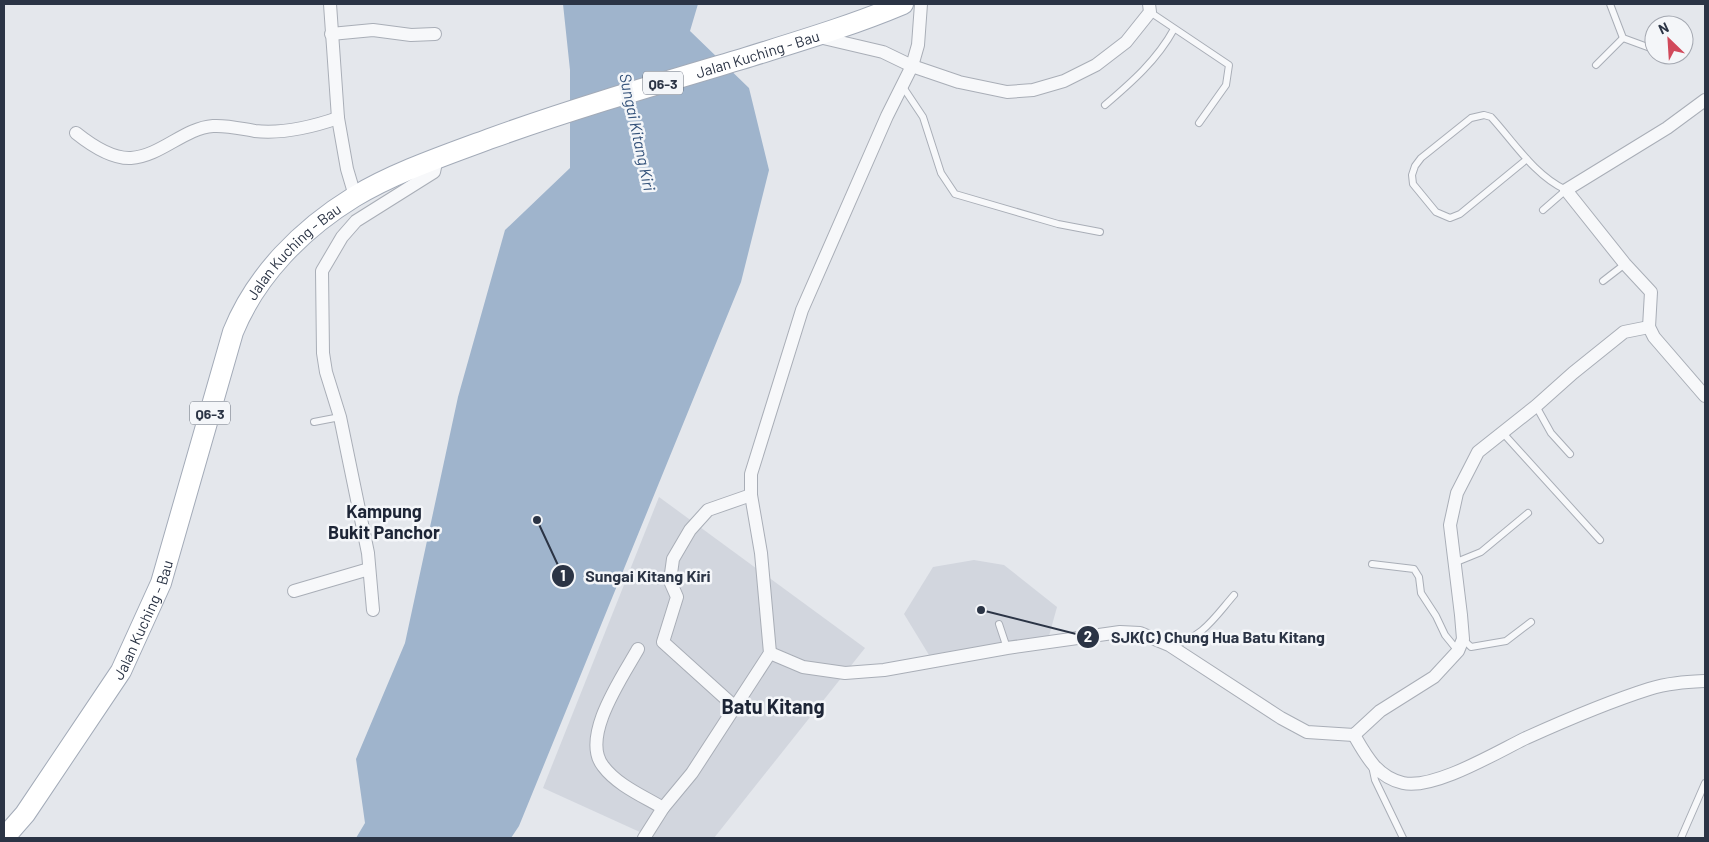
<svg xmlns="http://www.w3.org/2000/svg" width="1709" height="842" font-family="Barlow,sans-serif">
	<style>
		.built { fill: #d2d6de }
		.water { fill: #9fb4cc }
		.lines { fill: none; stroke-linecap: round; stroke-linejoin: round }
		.service-casing { stroke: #a9aeb7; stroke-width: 8 }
		.minor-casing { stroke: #a9aeb7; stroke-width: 14 }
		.primary-casing { stroke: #a3abb8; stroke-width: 22 }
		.service { stroke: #f7f8fa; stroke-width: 6 }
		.minor { stroke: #f7f8fa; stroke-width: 12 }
		.primary { stroke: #fff; stroke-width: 20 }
		.labels { text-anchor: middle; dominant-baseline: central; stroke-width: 5; stroke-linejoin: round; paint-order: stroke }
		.shield { fill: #f4f6f9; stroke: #676e7b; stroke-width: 1 }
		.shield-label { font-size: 14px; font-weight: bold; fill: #2b3445 }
		.street-label { font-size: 15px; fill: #2b3445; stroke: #f4f6f9 }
		.water-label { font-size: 16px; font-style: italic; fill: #34527a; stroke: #f4f6f9 }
		.quarter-label { font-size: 18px; font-weight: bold; fill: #1d2536; stroke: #f4f6f9 }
		.district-label { font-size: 20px; font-weight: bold; fill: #1d2536; stroke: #f4f6f9 }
		.leader { fill: none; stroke: #2b3445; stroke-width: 2 }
		.callout-dot { fill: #2b3445; stroke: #f4f6f9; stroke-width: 2 }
		.mark-label { font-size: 15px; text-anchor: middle; font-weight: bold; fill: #fff }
		.callout-label { font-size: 16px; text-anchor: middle; font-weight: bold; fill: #2b3445; stroke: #f4f6f9; stroke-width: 5; stroke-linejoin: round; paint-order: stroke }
	</style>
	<rect width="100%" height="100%" fill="#e4e7ec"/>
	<!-- built -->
	<g class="built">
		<polygon points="659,497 865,648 714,838 653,838 543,788"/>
		<polygon points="974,560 1004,565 1057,607 1049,636 929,655 904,614 933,567"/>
	</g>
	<!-- water -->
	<polygon class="water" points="563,4 698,4 690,31 749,88 769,170 741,282 519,826 511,838 356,838 365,823 356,759 405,643 458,397 505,230 570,168 570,70"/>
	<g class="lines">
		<!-- service casing -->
		<g class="service-casing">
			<g id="service">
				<polyline points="1610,4 1623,38 1653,49"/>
				<polyline points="1150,12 1229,65 1226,85 1199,123"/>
				<polyline points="1596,65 1623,38"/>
				<polyline points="903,87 923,117 941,173 955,194 1058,224 1100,232"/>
				<path d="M1105,105C1132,82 1157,60 1174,29"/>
				<path d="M1527,159L1460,214L1450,218L1436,212L1413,184L1412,175L1415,166L1421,158L1471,118L1484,115L1491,117C1514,142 1534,175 1566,190L1543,210"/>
				<polyline points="1603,281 1625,264"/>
				<polyline points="1536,406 1551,433 1570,454"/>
				<polyline points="314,422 340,417"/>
				<polyline points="1502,432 1600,540"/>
				<polyline points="1454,563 1481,552 1528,513"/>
				<polyline points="1372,564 1414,569 1419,577 1421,593 1436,616 1445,635 1458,651"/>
				<polyline points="999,624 1007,648"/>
				<polyline points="1463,639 1471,647 1506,641 1531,622"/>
				<path d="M1170,645C1202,639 1214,618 1234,595"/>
				<polyline points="1372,766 1375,780 1403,838"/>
				<polyline points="1681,838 1705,783"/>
			</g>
		</g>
		<!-- minor casing -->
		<g class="minor-casing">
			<g id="minor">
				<polyline points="330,4 338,118 347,169 355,196"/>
				<polyline points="331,34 373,30 411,35 435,34"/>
				<polyline points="819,37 883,52 912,66 959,82 1007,92 1033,90 1064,81 1096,65 1126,42 1150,12 1149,4"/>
				<polyline points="1705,100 1667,128 1566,190 1625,264 1651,292 1649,327 1654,337 1705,396"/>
				<path d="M76,133C91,145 112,159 131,158C161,156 184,128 213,126C227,125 242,129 255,131C283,134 312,127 338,118"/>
				<polyline points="294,591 369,569"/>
				<polyline points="373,610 368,553 340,417 326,372 323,353 322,271 342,237 356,221 434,172 437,158"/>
				<path d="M638,649C623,676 580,737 603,766C617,785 643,796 663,808"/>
				<polyline points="770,653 803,667 845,673 884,670 1007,648 1120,632 1140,633 1169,645 1281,718 1307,732 1354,735 1380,711 1434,677 1458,651 1463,639 1461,615 1450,525 1457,493 1478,452 1536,406 1573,373 1624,332 1649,327"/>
				<polyline points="735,707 663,642 677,597 670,581 673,559 690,530 708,510 751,495"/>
				<path d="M1354,735C1366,756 1377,777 1403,783C1434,790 1497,752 1526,738C1566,720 1608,702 1649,689C1667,683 1687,682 1705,681"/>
				<polyline points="644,838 663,808 692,773 770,653 761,553 751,495 751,474 802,310 887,116 912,66 918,45 921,4"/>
			</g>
		</g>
		<!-- primary casing -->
		<g class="primary-casing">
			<g id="primary">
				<path id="s1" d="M4,838L25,814L121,671L161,583L233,332C256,275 302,229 354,197C393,173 446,155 489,139C572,109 658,84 742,59C796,42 851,26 903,4"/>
			</g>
		</g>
		<!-- service -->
		<use href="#service" class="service"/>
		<!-- minor -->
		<use href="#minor" class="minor"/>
		<!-- primary -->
		<use href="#primary" class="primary"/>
	</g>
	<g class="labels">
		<!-- shield labels -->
		<g class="shield">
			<rect x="643" y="71.5" width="40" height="23" rx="4"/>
			<rect x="190" y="401.5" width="40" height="23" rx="4"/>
		</g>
		<g class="shield-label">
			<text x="663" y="83">Q6-3</text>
			<text x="210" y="413">Q6-3</text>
		</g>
		<!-- street labels -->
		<g class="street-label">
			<text stroke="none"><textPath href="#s1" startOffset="1175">Jalan Kuching - Bau</textPath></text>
			<text stroke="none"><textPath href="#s1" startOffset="664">Jalan Kuching - Bau</textPath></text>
			<text stroke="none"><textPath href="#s1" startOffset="260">Jalan Kuching - Bau</textPath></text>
		</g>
		<!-- water labels -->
		<g class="water-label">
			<text transform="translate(638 132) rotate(78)">Sungai Kitang Kiri</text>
		</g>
		<!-- quarter labels -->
		<g class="quarter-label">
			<text x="384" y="511">Kampung<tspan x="384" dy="21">Bukit Panchor</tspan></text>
		</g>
		<!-- district labels -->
		<g class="district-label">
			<text x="773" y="706">Batu Kitang</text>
		</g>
	</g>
	<!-- callouts -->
	<path class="leader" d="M537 520L563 576M981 610L1088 637"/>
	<g class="callout-dot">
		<circle cx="537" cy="520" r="5"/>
		<circle cx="981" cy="610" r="5"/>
		<circle cx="563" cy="576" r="12"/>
		<circle cx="1088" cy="637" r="12"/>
	</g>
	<g class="mark-label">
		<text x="563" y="581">1</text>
		<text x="1088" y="642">2</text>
	</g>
	<g class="callout-label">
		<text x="648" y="582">Sungai Kitang Kiri</text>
		<text x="1218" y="643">SJK(C) Chung Hua Batu Kitang</text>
	</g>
	<!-- border -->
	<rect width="1709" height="842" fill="none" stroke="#2b3445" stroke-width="10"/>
	<!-- north arrow -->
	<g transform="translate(1669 40) rotate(335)"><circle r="24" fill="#f4f6f9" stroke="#a4a8b1"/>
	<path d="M0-4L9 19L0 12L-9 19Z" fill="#d1495b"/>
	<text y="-8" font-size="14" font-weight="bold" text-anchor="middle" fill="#2b3445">N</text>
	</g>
</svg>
